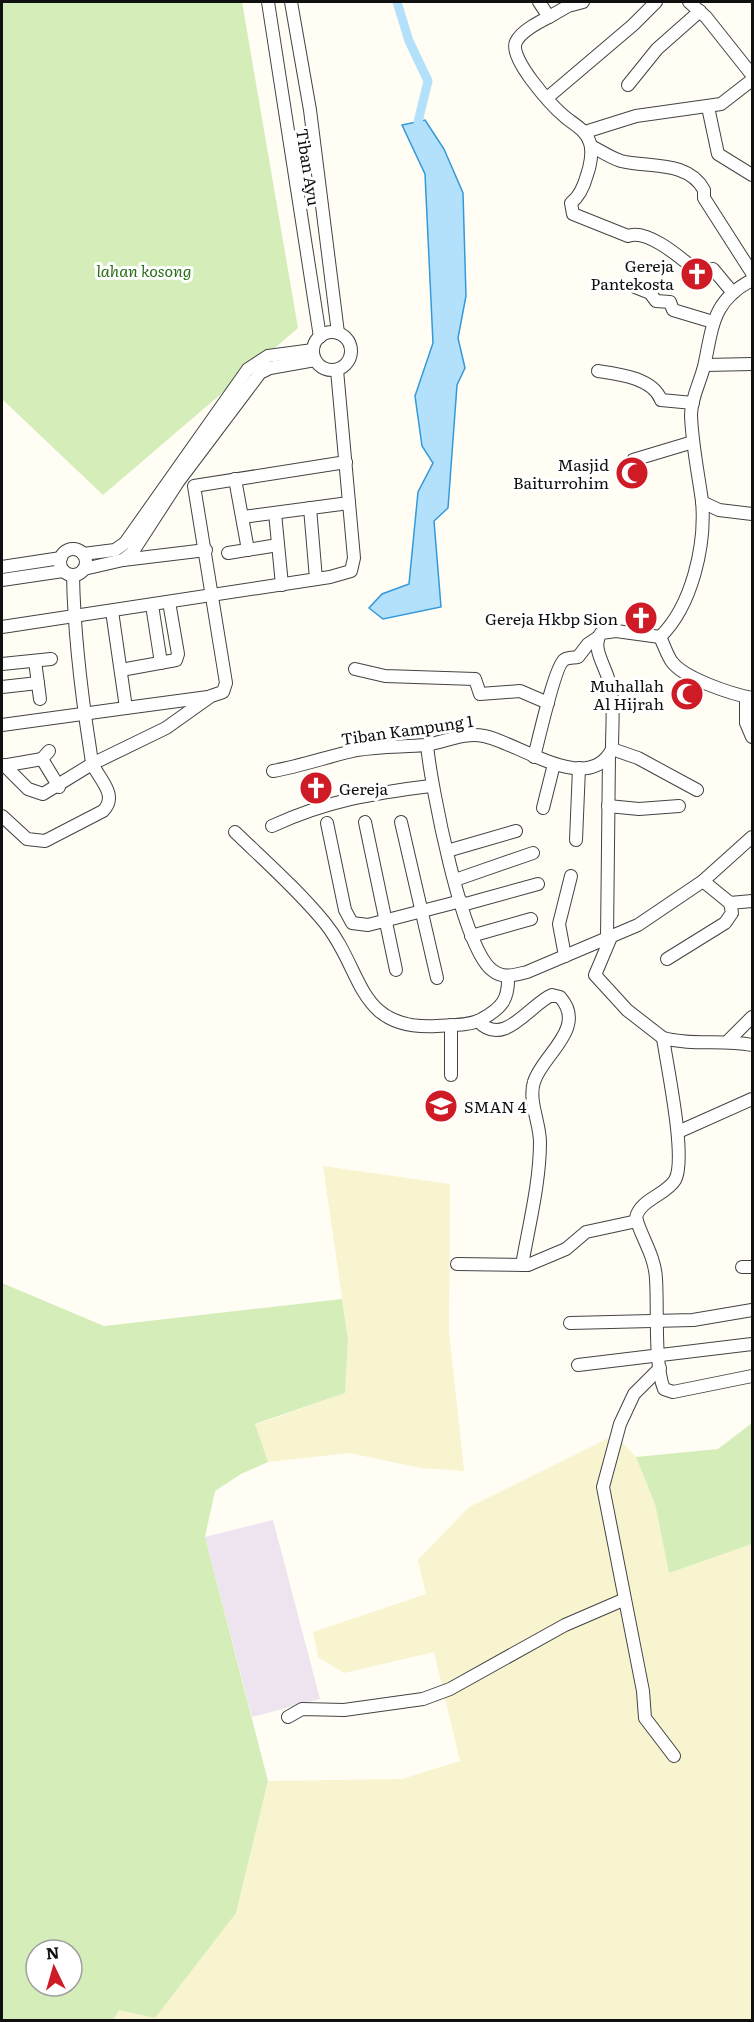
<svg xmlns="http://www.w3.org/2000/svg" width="754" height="2022" font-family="Literata,serif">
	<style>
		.industrial { fill: #eee4ef }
		.farmland { fill: #f8f4d0 }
		.green { fill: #d5eeb9; fill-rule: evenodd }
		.water { fill: #b3e1fb; stroke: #3499d9; stroke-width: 1.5 }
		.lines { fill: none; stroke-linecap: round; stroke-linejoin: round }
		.canal { stroke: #b3e1fb; stroke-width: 9 }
		.minor-casing { stroke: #434343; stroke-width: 14 }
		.minor { stroke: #fff; stroke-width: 12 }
		.labels { text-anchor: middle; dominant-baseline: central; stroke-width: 6; stroke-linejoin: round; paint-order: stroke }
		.street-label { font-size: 16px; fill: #101010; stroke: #fff }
		.poi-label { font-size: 16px; fill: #101010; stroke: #fff; text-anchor: end }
		.park-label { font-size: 16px; font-style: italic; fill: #2c6f19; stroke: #fff }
	</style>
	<rect width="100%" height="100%" fill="#fffdf4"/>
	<!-- industrial -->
	<polygon class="industrial" points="273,1520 320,1699 252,1717 205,1537"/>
	<!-- farmland -->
	<g class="farmland">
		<polygon points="323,1166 450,1184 449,1332 464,1471 421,1468 349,1453 268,1462 255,1425 345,1393 348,1339"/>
		<polygon points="615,1435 636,1457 655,1504 669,1573 752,1544 752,2020 113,2020 119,2010 236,1913 268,1781 402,1779 460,1761 434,1652 344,1673 318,1657 313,1632 426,1594 418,1560 469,1507"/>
	</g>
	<!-- green -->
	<g class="green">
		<polygon points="2,2 242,2 298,328 103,495 2,399"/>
		<path d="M2,1283L104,1326L342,1299L348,1339L345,1393L255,1424L268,1462L241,1474L215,1491L205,1537L268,1781L236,1913L155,2018L119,2010L113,2020H2ZM36,1950H72V1986H36Z"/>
		<polygon points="752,1423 752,1544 669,1573 655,1504 636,1457 718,1449"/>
	</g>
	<!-- water -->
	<polygon class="water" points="425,120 444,149 463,193 466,296 458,338 465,368 457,385 448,508 434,521 441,607 383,619 369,608 382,594 409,584 418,492 433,463 422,446 415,396 433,343 425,174 402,125"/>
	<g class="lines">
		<!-- canal -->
		<polyline class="canal" points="397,2 409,41 428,81 418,122"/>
		<!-- minor casing -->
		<g class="minor-casing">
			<g id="minor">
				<polyline points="268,2 320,337"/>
				<polyline points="291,2 310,110 338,333"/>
				<path d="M539,2L549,17C539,22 521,31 516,42C508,58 552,106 565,117C575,125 586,130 590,143C593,152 590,167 587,175C584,186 580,196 571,203L573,214L628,236C648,228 683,260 698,272L713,269L733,293"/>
				<polyline points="689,2 706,17 752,75"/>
				<polyline points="549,17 568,6 583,2"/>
				<polyline points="628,85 657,49 700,11"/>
				<polyline points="547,98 633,25 656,2"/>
				<polyline points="708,107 718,154 752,175"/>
				<polyline points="585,132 636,116 721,104 752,80"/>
				<path d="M591,146C601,151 611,158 621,161C648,168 688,160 704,190V198L752,273"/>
				<polyline points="635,287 650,293 656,301 670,302 673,310 713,322"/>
				<circle cx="332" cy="351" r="19"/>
				<polyline points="705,365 752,364"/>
				<path d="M598,371C619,374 653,378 661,400L693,403"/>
				<polyline points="633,460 693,442"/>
				<polyline points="235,479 248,550"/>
				<polyline points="702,502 719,510 752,514"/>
				<polyline points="310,508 316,579"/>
				<polyline points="275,513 282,585"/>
				<polyline points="243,517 349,503"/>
				<circle cx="73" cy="562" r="13"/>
				<polyline points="228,553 278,545"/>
				<polyline points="83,554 115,550 125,543 248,369 268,356 313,350"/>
				<polyline points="123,560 132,553 178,482 260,373 270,368 315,360"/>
				<polyline points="2,567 61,558"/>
				<polyline points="84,569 123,560 206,550"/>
				<polyline points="2,580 63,571"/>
				<polyline points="152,605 161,663"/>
				<polyline points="2,627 330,577 351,571 354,558 337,370"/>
				<path d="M660,637C664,645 667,655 672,662C685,679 732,694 752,698"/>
				<polyline points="35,661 40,699"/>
				<polyline points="2,664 51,659"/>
				<polyline points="355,669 385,676 475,679 480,694 520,691 548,703"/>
				<polyline points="121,670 176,660 178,654 169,602"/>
				<polyline points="2,687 38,683"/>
				<polyline points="746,697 746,723 752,737"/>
				<polyline points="126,708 208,697"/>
				<polyline points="2,725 126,708 112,611"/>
				<path d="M427,745C431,786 462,947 492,970C503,979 514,975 527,972L638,925L703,881L752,837"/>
				<polyline points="612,749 638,758 697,790"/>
				<polyline points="49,751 42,759 59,787"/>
				<path d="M534,757C538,742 555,666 564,660C568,657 574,658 578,657L588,644L597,638"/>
				<polyline points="4,765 28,789 43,794 92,764 166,728 211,696 223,692 226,683 194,486 346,462"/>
				<polyline points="2,766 42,759"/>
				<path d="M273,771C302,766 329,756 357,750C380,746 403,747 426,745C446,742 463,732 484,736C517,742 589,797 612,749C612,724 615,702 608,678C604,664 591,646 601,633L616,631L660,637C692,606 706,545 702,501C698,472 692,444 691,415C691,397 702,379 705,362C713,323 714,300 752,280"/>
				<polyline points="608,806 639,809 679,806"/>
				<polyline points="543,808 554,764"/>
				<path d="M2,816L27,839L45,841L103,811C118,796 101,781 94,767C91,761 91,755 90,749C81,691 74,634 73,575"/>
				<polyline points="365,822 396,970"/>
				<polyline points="401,822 437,978"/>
				<polyline points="327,823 345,910 352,923 368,925 461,901"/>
				<path d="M272,826C326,801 373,793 431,786"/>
				<path d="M235,832C265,861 298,890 325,923C364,971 356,1031 437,1026C451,1025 470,1026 482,1019C502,1008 509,999 508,976"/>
				<polyline points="576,840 579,768"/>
				<polyline points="447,851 516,831"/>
				<polyline points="455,880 533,853"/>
				<polyline points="703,881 730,903 752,901"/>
				<polyline points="462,905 538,884"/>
				<polyline points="471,936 531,919"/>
				<polyline points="611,937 595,975 627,1010 663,1038"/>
				<polyline points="607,938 609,755"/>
				<polyline points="565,956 559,924 571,876"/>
				<polyline points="667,959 725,923 732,913 730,903"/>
				<path d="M478,1021C504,1049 530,1004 552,995L560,997C588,1028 542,1055 534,1082C528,1100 540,1123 540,1142C540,1182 529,1225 522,1265"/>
				<polyline points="451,1025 451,1075"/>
				<polyline points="728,1041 752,1017"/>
				<path d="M752,1045C722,1039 693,1046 663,1038C667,1066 687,1159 675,1180C666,1195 639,1200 636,1218C642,1239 655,1256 656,1279C658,1307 654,1365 664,1389L673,1392L752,1376"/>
				<polyline points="678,1132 752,1099"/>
				<polyline points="457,1264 528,1265 566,1249 586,1232 637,1221"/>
				<polyline points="742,1267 752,1267"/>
				<polyline points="570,1323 693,1320 752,1310"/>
				<polyline points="578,1365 752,1344"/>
				<polyline points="660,1368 634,1394 620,1424 603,1487 643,1691 645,1718 674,1756"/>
				<polyline points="288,1717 302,1709 344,1710 423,1699 450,1689 565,1625 623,1600"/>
			</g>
		</g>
		<!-- minor -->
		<use href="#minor" class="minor"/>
	</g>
	<!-- icons -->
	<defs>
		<g id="church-disc" transform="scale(1.725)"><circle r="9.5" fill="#ce1b25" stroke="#fff"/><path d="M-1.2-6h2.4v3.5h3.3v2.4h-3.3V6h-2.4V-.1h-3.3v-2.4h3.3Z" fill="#fff"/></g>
		<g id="mosque-disc" transform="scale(1.725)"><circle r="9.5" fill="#ce1b25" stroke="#fff"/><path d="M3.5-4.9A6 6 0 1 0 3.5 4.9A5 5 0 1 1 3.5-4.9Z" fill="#fff"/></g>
		<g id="school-disc" transform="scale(1.725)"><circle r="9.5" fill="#ce1b25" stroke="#fff"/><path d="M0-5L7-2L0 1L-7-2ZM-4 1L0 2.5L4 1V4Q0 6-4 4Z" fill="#fff"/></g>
	</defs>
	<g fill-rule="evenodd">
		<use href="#church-disc" x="697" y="274"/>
		<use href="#mosque-disc" x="632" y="473"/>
		<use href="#church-disc" x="641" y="618"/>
		<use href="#mosque-disc" x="687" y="694"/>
		<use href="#church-disc" x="316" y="788"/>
		<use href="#school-disc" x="441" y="1106"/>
	</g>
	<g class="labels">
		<!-- street labels -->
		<g class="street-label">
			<text transform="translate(309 167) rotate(81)">Tiban Ayu</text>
			<text transform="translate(407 729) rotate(-8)">Tiban Kampung 1</text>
		</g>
		<!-- poi labels -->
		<g class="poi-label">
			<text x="674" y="265">Gereja<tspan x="674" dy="18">Pantekosta</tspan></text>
			<text x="609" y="464">Masjid<tspan x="609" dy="18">Baiturrohim</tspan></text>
			<text x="618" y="618">Gereja Hkbp Sion</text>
			<text x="664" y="685">Muhallah<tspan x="664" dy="18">Al Hijrah</tspan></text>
			<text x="339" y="788" text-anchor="start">Gereja</text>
			<text x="464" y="1106" text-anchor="start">SMAN 4</text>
		</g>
		<!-- park labels -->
		<g class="park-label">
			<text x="144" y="270">lahan kosong</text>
		</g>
	</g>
	<!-- border -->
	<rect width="754" height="2022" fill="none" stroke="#101010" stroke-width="6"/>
	<!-- north arrow -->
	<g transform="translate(54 1968) rotate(355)"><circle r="28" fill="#ffffff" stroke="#9f9f9f" stroke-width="1.5"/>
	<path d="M0-4.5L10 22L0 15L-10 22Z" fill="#ce1b25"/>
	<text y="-9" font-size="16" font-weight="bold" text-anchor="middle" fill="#101010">N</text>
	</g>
</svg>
